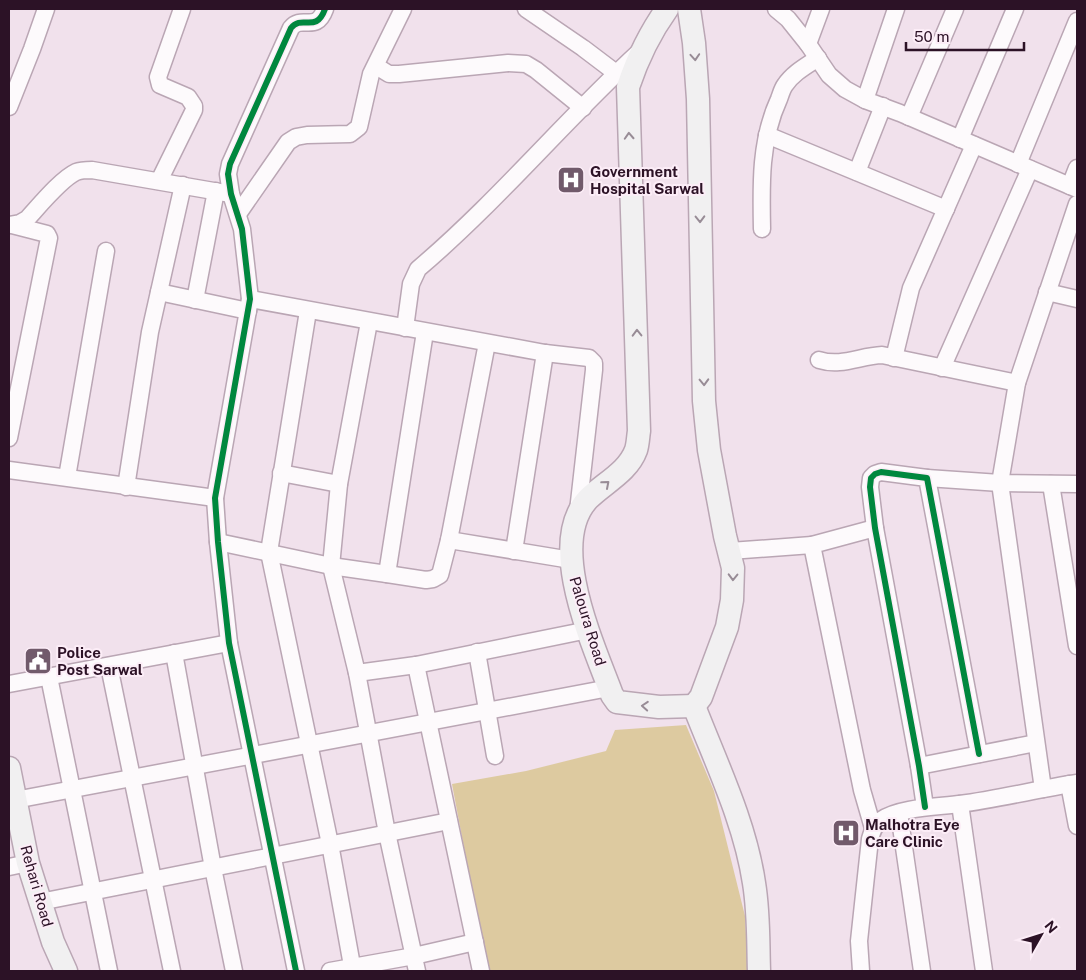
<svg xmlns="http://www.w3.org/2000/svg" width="1086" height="980" font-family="'Public Sans',sans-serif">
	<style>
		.green { fill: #ddcaa0 }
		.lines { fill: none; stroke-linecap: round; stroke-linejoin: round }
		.street-casing { stroke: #baa6b4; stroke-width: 19 }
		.secondary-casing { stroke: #baa6b4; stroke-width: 25 }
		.street { stroke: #fdfafc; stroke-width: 16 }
		.secondary { stroke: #f1f0f1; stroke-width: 22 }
		.cycleway-casing { stroke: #fcedf7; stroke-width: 9 }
		.cycleway { stroke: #00873e; stroke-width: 6 }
		.oneway { stroke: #988c96 }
		.labels { text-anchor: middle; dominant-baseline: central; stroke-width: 4; stroke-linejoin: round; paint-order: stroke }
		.poi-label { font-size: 15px; font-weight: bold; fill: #2c1226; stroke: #fcedf7; text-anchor: start }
		.street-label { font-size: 15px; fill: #2c1226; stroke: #fcedf7 }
	</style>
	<rect width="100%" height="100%" fill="#f1e1ec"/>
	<!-- green -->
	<polygon class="green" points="686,725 714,791 745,916 748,971 489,971 474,901 452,784 526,771 606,751 615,730"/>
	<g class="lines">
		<!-- street casing -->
		<g class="street-casing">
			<g id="street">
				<polyline points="526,9 583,48 616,73"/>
				<polyline points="776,9 788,19 808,44 829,75 845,89 865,100 900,113 1077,189"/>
				<polyline points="808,44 821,9"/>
				<polyline points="376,66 389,74 399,74 508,63 526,64 536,70 583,108"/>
				<polyline points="865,100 896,9"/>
				<polyline points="9,107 32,49 46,9"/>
				<polyline points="909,117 955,9"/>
				<polyline points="767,135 946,209"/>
				<polyline points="960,139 1015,9"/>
				<polyline points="1018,164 1077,21"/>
				<polyline points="857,172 883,106"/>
				<polyline points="159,181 194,110 194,106 188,97 160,85 158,77 182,9"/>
				<polyline points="1070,186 1077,168"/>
				<polyline points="238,214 288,142 296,137 307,135 350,134 359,127 371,74 403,9"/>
				<path d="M9,225L20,223L27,219C39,206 61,179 76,172C81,170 86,170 92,170L231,194"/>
				<path d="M762,229C761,184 760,140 779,99C781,94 782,89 785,85C793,73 806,66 818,58"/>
				<polyline points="159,292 248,311"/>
				<polyline points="1047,292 1077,299"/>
				<polyline points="250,299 545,353 589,358 594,363 594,370 578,511"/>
				<polyline points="195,300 216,191"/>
				<polyline points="308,311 269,552 330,844 353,971"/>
				<polyline points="369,322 339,484 331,566 357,673 387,833 417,971"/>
				<path d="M405,328L411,284L418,269C497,202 563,122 639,52"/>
				<polyline points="894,358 911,288 974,145"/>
				<path d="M819,360C841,367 860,356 882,355L1017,383"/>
				<polyline points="942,368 1030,169"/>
				<polyline points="9,438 49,238 47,234 12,225"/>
				<polyline points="9,470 215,498"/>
				<polyline points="281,473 339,484"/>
				<polyline points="67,477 106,251"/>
				<polyline points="927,478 1000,483 1077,484"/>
				<polyline points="1051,484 1077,646"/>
				<polyline points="126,487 150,332 183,185"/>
				<polyline points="449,540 571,560"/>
				<polyline points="218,542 331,566 387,574 426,580 433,579 440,575 449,540 487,343"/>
				<polyline points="514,551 545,353"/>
				<polyline points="730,551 812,545"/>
				<polyline points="387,574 425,332"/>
				<polyline points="477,652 495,756"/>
				<polyline points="174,653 213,868 234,971"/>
				<polyline points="416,665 481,971"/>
				<polyline points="109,666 172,971"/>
				<polyline points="357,673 416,665 588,630"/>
				<polyline points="49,677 109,971"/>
				<polyline points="9,684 229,643"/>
				<polyline points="919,766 1036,743"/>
				<polyline points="1069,784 1077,826"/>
				<polyline points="1043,789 1000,483 1017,383 1077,204"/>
				<polyline points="15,800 609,688"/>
				<polyline points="960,804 984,971"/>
				<polyline points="925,807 919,766 875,528 870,487 871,478 875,474 881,472 927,478 979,754"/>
				<polyline points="899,813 922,971"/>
				<polyline points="873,828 862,790 812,545 875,528"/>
				<polyline points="9,867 28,863"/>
				<polyline points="40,902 449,821"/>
				<path d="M296,971L229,643L218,542L215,498L250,299L242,229L231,194L228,174L230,164L291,28C302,14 316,34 325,9"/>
				<polyline points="330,971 414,956 475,942"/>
				<path d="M861,971L859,941L870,839C872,832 874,825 881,820C900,807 938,807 960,804C999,799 1038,789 1077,783"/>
			</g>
		</g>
		<!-- secondary casing -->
		<g class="secondary-casing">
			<g id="secondary">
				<path d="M667,9C649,34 638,57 628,87L639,431C638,437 638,444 636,450C628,472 604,483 588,499C546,544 594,646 612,695L617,702L659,707L694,706"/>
				<polyline points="689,9 694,43 698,99 704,401 709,450 725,536 733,568 732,600 727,627 701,697 694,706"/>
				<path d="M694,706C716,763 745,822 754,883C759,913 758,942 759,971"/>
				<polyline points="9,768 28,863 53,942 66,971"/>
			</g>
		</g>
		<!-- street -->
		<use href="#street" class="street"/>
		<!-- secondary -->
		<use href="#secondary" class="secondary"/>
		<!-- cycleway casing -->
		<g class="cycleway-casing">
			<g id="cycleway">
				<polyline points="925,807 919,766 875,528 870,487 871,478 875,474 881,472 927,478 979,754"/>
				<path d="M296,971L229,643L218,542L215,498L250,299L242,229L231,194L228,174L230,164L291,28C302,14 316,34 325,9"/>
			</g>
		</g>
		<!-- cycleway -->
		<use href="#cycleway" class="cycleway"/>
	</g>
	<!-- one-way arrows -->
	<defs><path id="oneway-chevron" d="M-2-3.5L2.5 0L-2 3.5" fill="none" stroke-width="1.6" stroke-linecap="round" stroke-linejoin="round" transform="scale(1.25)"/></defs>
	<g class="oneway">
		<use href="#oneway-chevron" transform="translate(695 57) rotate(86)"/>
		<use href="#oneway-chevron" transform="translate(629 136) rotate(-93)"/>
		<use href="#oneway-chevron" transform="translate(700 219) rotate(89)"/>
		<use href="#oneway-chevron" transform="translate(637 333) rotate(-91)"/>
		<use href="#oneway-chevron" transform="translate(704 382) rotate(88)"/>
		<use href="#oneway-chevron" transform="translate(606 484) rotate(-41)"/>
		<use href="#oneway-chevron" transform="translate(733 577) rotate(91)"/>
		<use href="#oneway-chevron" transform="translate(645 706) rotate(-176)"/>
	</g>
	<!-- icons -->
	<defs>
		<g id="hospital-square" transform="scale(1.4375)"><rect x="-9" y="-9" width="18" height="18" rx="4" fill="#715a6b" stroke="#fcedf7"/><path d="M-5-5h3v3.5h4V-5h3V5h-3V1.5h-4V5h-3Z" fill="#fff"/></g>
		<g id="civic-square" transform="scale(1.4375)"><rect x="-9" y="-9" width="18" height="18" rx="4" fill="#715a6b" stroke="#fcedf7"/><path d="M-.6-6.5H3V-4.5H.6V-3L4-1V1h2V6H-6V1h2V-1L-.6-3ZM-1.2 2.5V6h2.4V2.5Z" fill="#fff"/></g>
	</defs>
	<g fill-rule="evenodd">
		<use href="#hospital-square" x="571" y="180"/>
		<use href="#civic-square" x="38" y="661"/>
		<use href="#hospital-square" x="846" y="833"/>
	</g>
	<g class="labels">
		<!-- poi labels -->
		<g class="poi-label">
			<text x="590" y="171">Government<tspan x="590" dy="17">Hospital Sarwal</tspan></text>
			<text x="57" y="652">Police<tspan x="57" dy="17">Post Sarwal</tspan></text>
			<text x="865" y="824">Malhotra Eye<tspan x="865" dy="17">Care Clinic</tspan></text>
		</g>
		<!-- street labels -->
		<g class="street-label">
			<text transform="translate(588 621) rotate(73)">Paloura Road</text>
			<text transform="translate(37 886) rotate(74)">Rehari Road</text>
		</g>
	</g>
	<!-- border -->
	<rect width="1086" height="980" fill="none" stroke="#2c1226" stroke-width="20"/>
	<!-- north arrow -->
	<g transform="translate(1041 935) rotate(51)" stroke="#fcedf7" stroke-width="4" paint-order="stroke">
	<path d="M0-4L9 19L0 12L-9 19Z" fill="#2c1226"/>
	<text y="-8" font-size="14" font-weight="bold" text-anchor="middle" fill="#2c1226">N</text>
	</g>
	<!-- scale -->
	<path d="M906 42v8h118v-8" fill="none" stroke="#2c1226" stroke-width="2.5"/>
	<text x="914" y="42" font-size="15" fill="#2c1226" stroke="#fcedf7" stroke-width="4" paint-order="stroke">50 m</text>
</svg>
